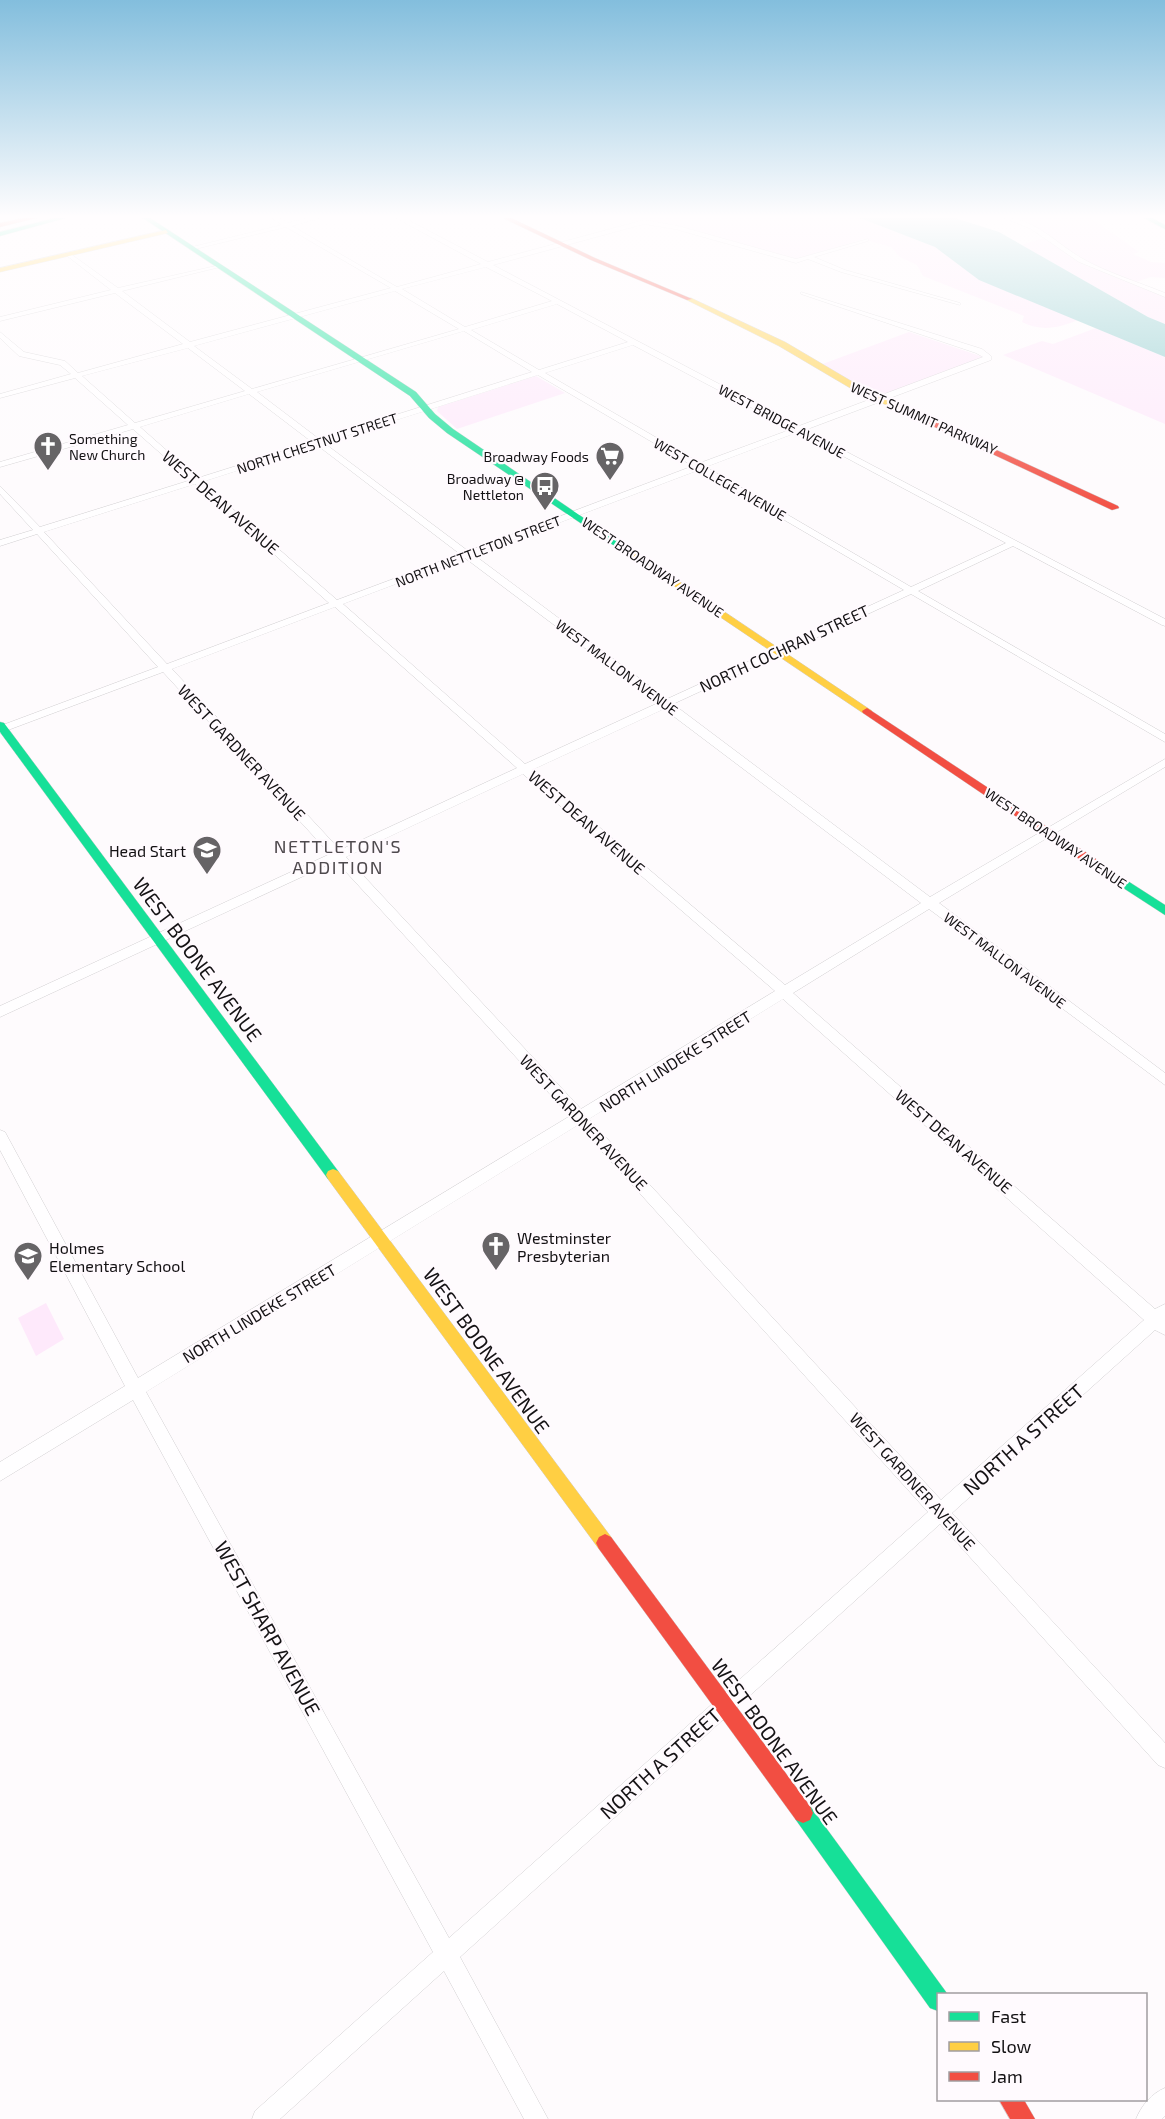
<svg xmlns="http://www.w3.org/2000/svg" width="1165" height="2119" font-family="'Exo 2',sans-serif">
	<style>
		.green { fill: #fee9fb }
		.water { fill: #8dcccd }
		.lines { fill: none; stroke-linecap: round; stroke-linejoin: round }
		.street-casing { stroke: #d1cfd1; stroke-width: 1 }
		.fast-casing { stroke: #d1cfd1; stroke-width: 1 }
		.slow-casing { stroke: #d1cfd1; stroke-width: 1 }
		.jam-casing { stroke: #d1cfd1; stroke-width: 1 }
		.street { fill: #fffeff; fill-rule: evenodd }
		.fast { fill: #16e098; fill-rule: evenodd }
		.slow { fill: #ffcf43; fill-rule: evenodd }
		.jam { fill: #f24e42; fill-rule: evenodd }
		.labels { text-anchor: middle; dominant-baseline: central; stroke-width: 4.5; stroke-linejoin: round; paint-order: stroke }
		.far-street-label { font-size: 14px; fill: #141214; stroke: #fffafe }
		.far-poi-label { font-size: 14px; fill: #141214; stroke: #fffafe; text-anchor: end }
		.street-label { font-size: 16px; fill: #141214; stroke: #fffafe }
		.poi-label { font-size: 16px; fill: #141214; stroke: #fffafe; text-anchor: start }
		.neighbourhood-label { font-size: 18px; letter-spacing: 1.5px; fill: #4f4a4e; stroke: #fffafe }
		.near-street-label { font-size: 20px; fill: #141214; stroke: #fffafe }
	</style>
	<rect width="100%" height="100%" fill="#fefbfd"/>
	<!-- green -->
	<g class="green">
		<path d="M627,218H860L935,247L979,280L1078,320C1058,328 1042,332 1022,322L1024,316L923,276L917,265L900,257L891,247L863,239L796,260L657,222H636Z"/>
		<path d="M1016,218H1091L1139,252L1133,254L1151,262L1165,263V278L1151,277L1136,282C1113,273 1089,264 1068,250C1050,239 1036,225 1016,218Z"/>
		<polygon points="1044,238 1082,264 1165,297 1165,324 1148,317 1021,245"/>
		<polygon points="1096,328 1165,357 1165,424 1003,355 1042,341 1053,344"/>
		<polygon points="909,332 983,357 884,396 875,395 820,365"/>
		<polygon points="536,376 565,393 457,429 437,411 438,407"/>
		<polygon points="46,1303 64,1339 36,1356 18,1318"/>
	</g>
	<!-- water -->
	<polygon class="water" points="860,218 955,218 999,232 1148,317 1165,324 1165,357 979,280 935,247"/>
	<g class="lines">
		<!-- street casing -->
		<g class="street-casing">
			<g id="street">
				<path d="M272,218H280L288,223L308,218H320L292,226L397,287L481,264L396,218H404L488,262L644,220L678,226L796,259L868,239V241L814,257L845,270L960,303V305L841,272L808,259L796,263L675,229L644,224L493,265L799,426L983,357L976,353L801,294V292L982,349L991,356V360L805,430L1165,619V626L1162,625L1013,546L918,591L1165,734V742L911,594L673,704L930,897L1165,759V767L939,903L1165,1073V1085L929,909L793,993L1155,1309L1165,1304V1335L1155,1330L952,1513L1165,1743V1768L1158,1765L940,1524L460,1957L548,2119H524L444,1971L280,2119H252L255,2111L433,1952L133,1400L0,1481V1462L125,1386L0,1150V1130L5,1132L138,1378L570,1116L336,861L0,1017V1006L330,854L163,672L0,733V726L158,667L37,534L0,546V540L33,530L0,494V486L40,527L191,480L133,429L0,467V462L128,425L75,378L0,398V394L71,374L60,365L19,356L0,338V332L24,352L65,361L78,373L183,344L115,293L0,321V317L111,290L66,255L68,252L118,288L220,265V267L122,291L190,342L391,288L286,227L191,250L188,248L282,225ZM486,267L552,301L465,327L402,289ZM395,291L459,329L252,389L194,346ZM557,304L628,342L539,370L471,330ZM464,331L532,372L319,439L257,392ZM633,345L792,429L700,463L545,373ZM188,348L245,391L135,423L82,376ZM538,375L693,466L468,551L324,443ZM249,394L312,442L198,478L140,427ZM798,432L1006,543L911,587L706,467ZM317,445L460,554L337,600L202,482ZM699,470L904,590L667,699L474,555ZM195,484L329,603L167,664L44,532ZM465,558L658,703L525,764L343,604ZM335,607L517,768L340,850L172,669ZM664,709L921,903L785,985L532,770ZM523,774L775,991L581,1109L346,857ZM783,999L1144,1320L941,1500L589,1119ZM578,1125L928,1512L449,1938L146,1392Z"/>
				<path d="M1005,218C1035,218 1058,245 1083,259C1108,273 1138,282 1165,293V297L1079,262L1031,229Z"/>
				<path d="M1165,2088V2116L1162,2119H1136C1141,2106 1152,2093 1165,2088Z"/>
			</g>
		</g>
		<!-- fast casing -->
		<g class="fast-casing">
			<g id="fast">
				<polygon points="55,218 66,218 0,236 0,232"/>
				<polygon points="143,218 150,218 416,392 435,414 453,429 635,553 628,555 447,433 429,418 410,396"/>
				<polygon points="1144,218 1152,218 1165,225 1165,229"/>
				<polygon points="0,722 4,723 338,1171 340,1175 338,1179 333,1181 328,1179 0,732"/>
				<polygon points="1098,862 1165,905 1165,915 1094,869 1092,866 1094,863"/>
				<polygon points="803,1803 810,1806 946,1992 947,1994 938,1994 938,2011 930,2008 796,1820 793,1813 796,1806"/>
			</g>
		</g>
		<!-- slow casing -->
		<g class="slow-casing">
			<g id="slow">
				<polygon points="166,230 168,233 0,272 0,268"/>
				<polygon points="687,298 691,298 785,342 863,388 916,413 909,415 857,392 779,346 687,300"/>
				<polygon points="628,551 634,551 872,711 871,713 863,713 628,555"/>
				<polygon points="333,1169 338,1171 611,1537 614,1543 611,1549 605,1552 599,1549 328,1179 326,1175 328,1171"/>
			</g>
		</g>
		<!-- jam casing -->
		<g class="jam-casing">
			<g id="jam">
				<polygon points="24,218 37,218 0,227 0,223"/>
				<polygon points="503,218 511,218 595,258 692,299 687,300 591,260"/>
				<polygon points="912,411 1118,506 1119,508 1112,510 909,415 908,413"/>
				<polygon points="867,708 1102,863 1104,866 1102,869 1094,869 863,713 862,711"/>
				<polygon points="605,1534 611,1537 810,1806 813,1813 810,1820 803,1823 796,1820 599,1549 596,1543 599,1537"/>
				<polygon points="999,2100 1024,2100 1035,2119 1010,2119"/>
			</g>
		</g>
		<!-- street -->
		<use href="#street" class="street"/>
		<!-- fast -->
		<use href="#fast" class="fast"/>
		<!-- slow -->
		<use href="#slow" class="slow"/>
		<!-- jam -->
		<use href="#jam" class="jam"/>
	</g>
	<!-- sky -->
	<linearGradient id="sky" x2="0" y2="1"><stop stop-color="#83bedd"/><stop offset="0.42" stop-color="#fffdfe"/><stop offset="1" stop-color="#fffdfe" stop-opacity="0"/></linearGradient>
	<rect width="1165" height="515" fill="url(#sky)"/>
	<!-- icons -->
	<defs>
		<g id="church-pin" transform="scale(1.5)"><path d="M0 17L-7.5 6A9.5 9.5 0 1 1 7.5 6Z" fill="#666466" stroke="#fffafe"/><path d="M-1.2-6h2.4v3.5h3.3v2.4h-3.3V6h-2.4V-.1h-3.3v-2.4h3.3Z" fill="#fff"/></g>
		<g id="supermarket-pin" transform="scale(1.5)"><path d="M0 17L-7.5 6A9.5 9.5 0 1 1 7.5 6Z" fill="#666466" stroke="#fffafe"/><path d="M-6-5.5h2.5l.6 2H6L4.5 2H-2.5L-4.4-4H-6ZM-1.5 3.2a1.3 1.3 0 1 0 .1 0ZM3 3.2a1.3 1.3 0 1 0 .1 0Z" fill="#fff"/></g>
		<g id="bus-pin" transform="scale(1.5)"><path d="M0 17L-7.5 6A9.5 9.5 0 1 1 7.5 6Z" fill="#666466" stroke="#fffafe"/><path d="M-5-6H5V4H4V6H2V4H-2V6H-4V4H-5ZM-3.5-4V0h7V-4ZM-3.5 1.2v1.5H-2V1.2ZM2 1.2v1.5H3.5V1.2Z" fill="#fff"/></g>
		<g id="school-pin" transform="scale(1.5)"><path d="M0 17L-7.5 6A9.5 9.5 0 1 1 7.5 6Z" fill="#666466" stroke="#fffafe"/><path d="M0-5L7-2L0 1L-7-2ZM-4 1L0 2.5L4 1V4Q0 6-4 4Z" fill="#fff"/></g>
	</defs>
	<g fill-rule="evenodd">
		<use href="#church-pin" x="48" y="446"/>
		<use href="#supermarket-pin" x="610" y="456"/>
		<use href="#bus-pin" x="545" y="486"/>
		<use href="#school-pin" x="207" y="850"/>
		<use href="#church-pin" x="496" y="1246"/>
		<use href="#school-pin" x="28" y="1256"/>
	</g>
	<g class="labels">
		<!-- far-street labels -->
		<g class="far-street-label">
			<text transform="translate(924 418) rotate(24)">WEST SUMMIT PARKWAY</text>
			<text transform="translate(782 421) rotate(28)">WEST BRIDGE AVENUE</text>
			<text transform="translate(317 443) rotate(-18)">NORTH CHESTNUT STREET</text>
			<text transform="translate(720 479) rotate(30)">WEST COLLEGE AVENUE</text>
			<text transform="translate(478 551) rotate(-21)">NORTH NETTLETON STREET</text>
			<text transform="translate(653 567) rotate(34)">WEST BROADWAY AVENUE</text>
			<text transform="translate(617 667) rotate(37)">WEST MALLON AVENUE</text>
			<text transform="translate(1056 838) rotate(34)">WEST BROADWAY AVENUE</text>
			<text transform="translate(1005 960) rotate(37)">WEST MALLON AVENUE</text>
		</g>
		<!-- far-poi labels -->
		<g class="far-poi-label">
			<text x="69" y="438" text-anchor="start">Something<tspan x="69" dy="16">New Church</tspan></text>
			<text x="589" y="456">Broadway Foods</text>
			<text x="524" y="478">Broadway @<tspan x="524" dy="16">Nettleton</tspan></text>
		</g>
		<!-- street labels -->
		<g class="street-label">
			<text transform="translate(221 502) rotate(41)">WEST DEAN AVENUE</text>
			<text transform="translate(784 648) rotate(-25)">NORTH COCHRAN STREET</text>
			<text transform="translate(242 752) rotate(47)">WEST GARDNER AVENUE</text>
			<text transform="translate(587 822) rotate(41)">WEST DEAN AVENUE</text>
			<text transform="translate(675 1061) rotate(-32)">NORTH LINDEKE STREET</text>
			<text transform="translate(584 1122) rotate(47)">WEST GARDNER AVENUE</text>
			<text transform="translate(954 1141) rotate(41)">WEST DEAN AVENUE</text>
			<text transform="translate(259 1313) rotate(-31)">NORTH LINDEKE STREET</text>
			<text transform="translate(913 1481) rotate(48)">WEST GARDNER AVENUE</text>
		</g>
		<!-- poi labels -->
		<g class="poi-label">
			<text x="186" y="850" text-anchor="end">Head Start</text>
			<text x="517" y="1237">Westminster<tspan x="517" dy="18">Presbyterian</tspan></text>
			<text x="49" y="1247">Holmes<tspan x="49" dy="18">Elementary School</tspan></text>
		</g>
		<!-- neighbourhood labels -->
		<g class="neighbourhood-label">
			<text x="338" y="846">NETTLETON'S<tspan x="338" dy="21">ADDITION</tspan></text>
		</g>
		<!-- near-street labels -->
		<g class="near-street-label">
			<text transform="translate(198 959) rotate(53)">WEST BOONE AVENUE</text>
			<text transform="translate(487 1350) rotate(54)">WEST BOONE AVENUE</text>
			<text transform="translate(1023 1439) rotate(-42)">NORTH A STREET</text>
			<text transform="translate(268 1628) rotate(61)">WEST SHARP AVENUE</text>
			<text transform="translate(775 1741) rotate(54)">WEST BOONE AVENUE</text>
			<text transform="translate(660 1763) rotate(-42)">NORTH A STREET</text>
		</g>
	</g>
	<!-- legend -->
	<rect x="937" y="1993" width="210" height="108" fill="#fffafe" stroke="#a19da0" stroke-width="1.5"/>
	<rect x="949" y="2012" width="30" height="9" fill="#16e098" stroke="#a19da0" stroke-width="1.5"/>
	<text x="991" y="2023" font-size="18" fill="#141214">Fast</text>
	<rect x="949" y="2042" width="30" height="9" fill="#ffcf43" stroke="#a19da0" stroke-width="1.5"/>
	<text x="991" y="2053" font-size="18" fill="#141214">Slow</text>
	<rect x="949" y="2072" width="30" height="9" fill="#f24e42" stroke="#a19da0" stroke-width="1.5"/>
	<text x="991" y="2083" font-size="18" fill="#141214">Jam</text>
</svg>
